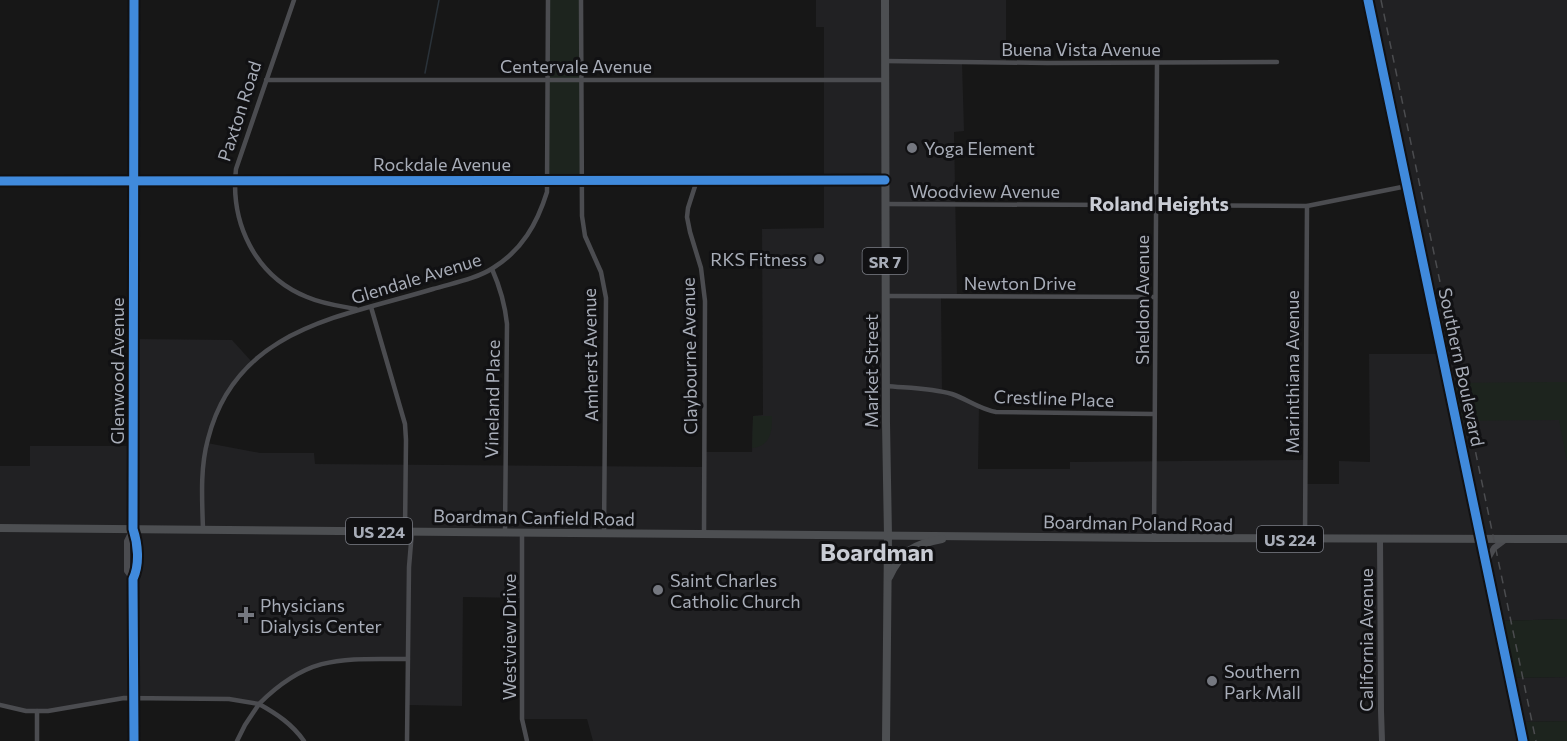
<svg xmlns="http://www.w3.org/2000/svg" width="1567" height="741" font-family="Commissioner,sans-serif">
	<style>
		.built { fill: #212123 }
		.green { fill: #1d241e }
		.lines { fill: none; stroke-linecap: round; stroke-linejoin: round }
		.stream { stroke: #2a3239; stroke-width: 1.5 }
		.minor { stroke: #4b4c50; stroke-width: 4.5 }
		.tertiary { stroke: #4b4c50; stroke-width: 6 }
		.primary { stroke: #4d4f52; stroke-width: 8 }
		.rail { stroke: #4b4c4f; stroke-width: 1.5; stroke-dasharray: 8 6; stroke-linecap: butt }
		.cycleway-casing { stroke: #111113; stroke-width: 13 }
		.cycleway { stroke: #408adc; stroke-width: 9 }
		.poi-dot { fill: #757880; stroke: #111113; stroke-width: 2 }
		.labels { text-anchor: middle; dominant-baseline: central; stroke-width: 6; stroke-linejoin: round; paint-order: stroke }
		.shield { fill: #111113; stroke: #7b7e86; stroke-width: 1.5 }
		.shield-label { font-size: 16px; font-weight: bold; fill: #a8adb8 }
		.street-label { font-size: 18px; fill: #a8adb8; stroke: #111113 }
		.poi-label { font-size: 18px; fill: #a8adb8; stroke: #111113; text-anchor: start }
		.neighbourhood-label { font-size: 20px; font-weight: bold; fill: #c9ccd4; stroke: #111113 }
		.district-label { font-size: 24px; font-weight: bold; fill: #c9ccd4; stroke: #111113 }
	</style>
	<rect width="100%" height="100%" fill="#171717"/>
	<!-- built -->
	<polygon class="built" points="816,0 1006,0 1006,62 962,62 964,131 954,132 957,297 941,297 942,392 979,407 978,469 1070,469 1070,462 1305,460 1305,484 1339,484 1339,461 1370,462 1369,354 1442,354 1368,0 1567,0 1567,619 1498,621 1510,678 1567,677 1567,721 1520,722 1523,741 593,741 587,719 522,719 522,598 463,597 462,706 408,705 408,659 350,659 302,671 259,704 236,700 124,698 48,711 26,711 0,705 0,466 30,466 30,446 133,446 133,339 232,340 252,362 226,395 207,443 260,453 314,453 315,464 704,467 704,452 752,452 753,416 763,415 762,229 824,228 824,27 816,27"/>
	<!-- green -->
	<g class="green">
		<rect x="548" y="0" width="33" height="181"/>
		<polygon points="1551,382 1567,382 1567,462 1559,420 1456,421 1448,383"/>
		<path d="M753,416H772C772,431 771,446 752,448Z"/>
		<polygon points="1567,619 1567,677 1510,678 1498,621"/>
		<polygon points="1567,721 1567,741 1523,741 1519,722"/>
	</g>
	<g class="lines">
		<!-- stream -->
		<polyline class="stream" points="425,73 439,0"/>
		<!-- minor -->
		<g class="minor">
			<path d="M294,0L236,169C230,223 255,276 307,297C323,304 340,306 356,309"/>
			<polyline points="581,0 582,216 585,236 601,272 606,298 604,533"/>
			<polyline points="885,61 1047,63 1277,62"/>
			<polyline points="266,80 885,80"/>
			<polyline points="697,180 688,208 687,217 690,232 701,268 705,301 704,534"/>
			<polyline points="0,181 885,180"/>
			<polyline points="885,204 1307,206 1407,186"/>
			<path d="M492,269C500,287 505,305 507,324L505,532"/>
			<polyline points="886,296 1155,297"/>
			<polyline points="371,307 405,424 406,440 405,531"/>
			<path d="M886,386C907,388 931,388 952,394C967,399 979,409 996,412L1154,414"/>
			<path d="M203,529C202,499 200,468 208,439C236,328 341,317 433,289C453,283 476,279 493,268C522,250 537,224 547,192L548,0"/>
			<polyline points="522,532 522,719 527,741"/>
			<polyline points="1154,538 1157,63"/>
			<polyline points="1305,539 1307,206"/>
			<path d="M0,705L26,711H48L124,698L229,699L259,704C309,654 342,659 408,659"/>
			<polyline points="37,711 37,741"/>
			<path d="M237,741L245,725L259,704C277,714 292,724 304,741"/>
			<polyline points="407,741 409,567 412,531"/>
		</g>
		<!-- tertiary -->
		<g class="tertiary">
			<polyline points="1368,0 1523,741"/>
			<polyline points="133,529 127,541 127,571 133,579"/>
			<polyline points="1380,538 1381,711 1382,741"/>
			<polyline points="1486,562 1494,548 1506,539"/>
			<path d="M134,741L133,579C140,564 138,544 133,529L134,0"/>
		</g>
		<!-- primary -->
		<g class="primary">
			<polyline points="885,0 886,423 888,536 886,741"/>
			<polyline points="0,528 1154,538 1567,539"/>
			<path d="M889,577C901,551 915,544 942,539"/>
		</g>
		<!-- rail -->
		<polyline class="rail" points="1381,0 1536,741"/>
		<!-- cycleway casing -->
		<g class="cycleway-casing">
			<g id="cycleway">
				<polyline points="1368,0 1523,741"/>
				<polyline points="0,181 885,180"/>
				<path d="M134,741L133,579C140,564 138,544 133,529L134,0"/>
			</g>
		</g>
		<!-- cycleway -->
		<use href="#cycleway" class="cycleway"/>
	</g>
	<!-- markers -->
	<g class="poi-dot">
		<circle cx="912" cy="148" r="6"/>
		<circle cx="819" cy="259" r="6"/>
		<circle cx="658" cy="590" r="6"/>
		<path d="M243 606h6v6h6v6h-6v6h-6v-6h-6v-6h6z"/>
		<circle cx="1212" cy="681" r="6"/>
	</g>
	<g class="labels">
		<!-- shield labels -->
		<g class="shield">
			<rect x="862.5" y="248" width="45" height="26" rx="4.5"/>
			<rect x="346" y="518" width="66" height="26" rx="4.5"/>
			<rect x="1257" y="526" width="66" height="26" rx="4.5"/>
		</g>
		<g class="shield-label">
			<text x="885" y="261">SR 7</text>
			<text x="379" y="531">US 224</text>
			<text x="1290" y="539">US 224</text>
		</g>
		<!-- street labels -->
		<g class="street-label">
			<text x="1081" y="49">Buena Vista Avenue</text>
			<text x="576" y="66">Centervale Avenue</text>
			<text transform="translate(239 111) rotate(-72)">Paxton Road</text>
			<text x="442" y="164">Rockdale Avenue</text>
			<text x="985" y="191">Woodview Avenue</text>
			<text transform="translate(416 278) rotate(-17)">Glendale Avenue</text>
			<text x="1020" y="283">Newton Drive</text>
			<text transform="translate(1142 300) rotate(-90)">Sheldon Avenue</text>
			<text transform="translate(590 355) rotate(-91)">Amherst Avenue</text>
			<text transform="translate(689 356) rotate(-91)">Claybourne Avenue</text>
			<text transform="translate(1462 367) rotate(78)">Southern Boulevard</text>
			<text transform="translate(117 371) rotate(-90)">Glenwood Avenue</text>
			<text transform="translate(871 371) rotate(-90)">Market Street</text>
			<text transform="translate(1292 372) rotate(-90)">Marinthiana Avenue</text>
			<text transform="translate(1054 398) rotate(2)">Crestline Place</text>
			<text transform="translate(492 399) rotate(-89)">Vineland Place</text>
			<text transform="translate(534 517) rotate(1)">Boardman Canfield Road</text>
			<text transform="translate(1138 523) rotate(1)">Boardman Poland Road</text>
			<text transform="translate(509 637) rotate(-90)">Westview Drive</text>
			<text transform="translate(1366 640) rotate(-90)">California Avenue</text>
		</g>
		<!-- poi labels -->
		<g class="poi-label">
			<text x="924" y="148">Yoga Element</text>
			<text x="807" y="259" text-anchor="end">RKS Fitness</text>
			<text x="670" y="580">Saint Charles<tspan x="670" dy="21">Catholic Church</tspan></text>
			<text x="260" y="605">Physicians<tspan x="260" dy="21">Dialysis Center</tspan></text>
			<text x="1224" y="671">Southern<tspan x="1224" dy="21">Park Mall</tspan></text>
		</g>
		<!-- neighbourhood labels -->
		<g class="neighbourhood-label">
			<text x="1159" y="203">Roland Heights</text>
		</g>
		<!-- district labels -->
		<g class="district-label">
			<text x="877" y="551">Boardman</text>
		</g>
	</g>
</svg>
